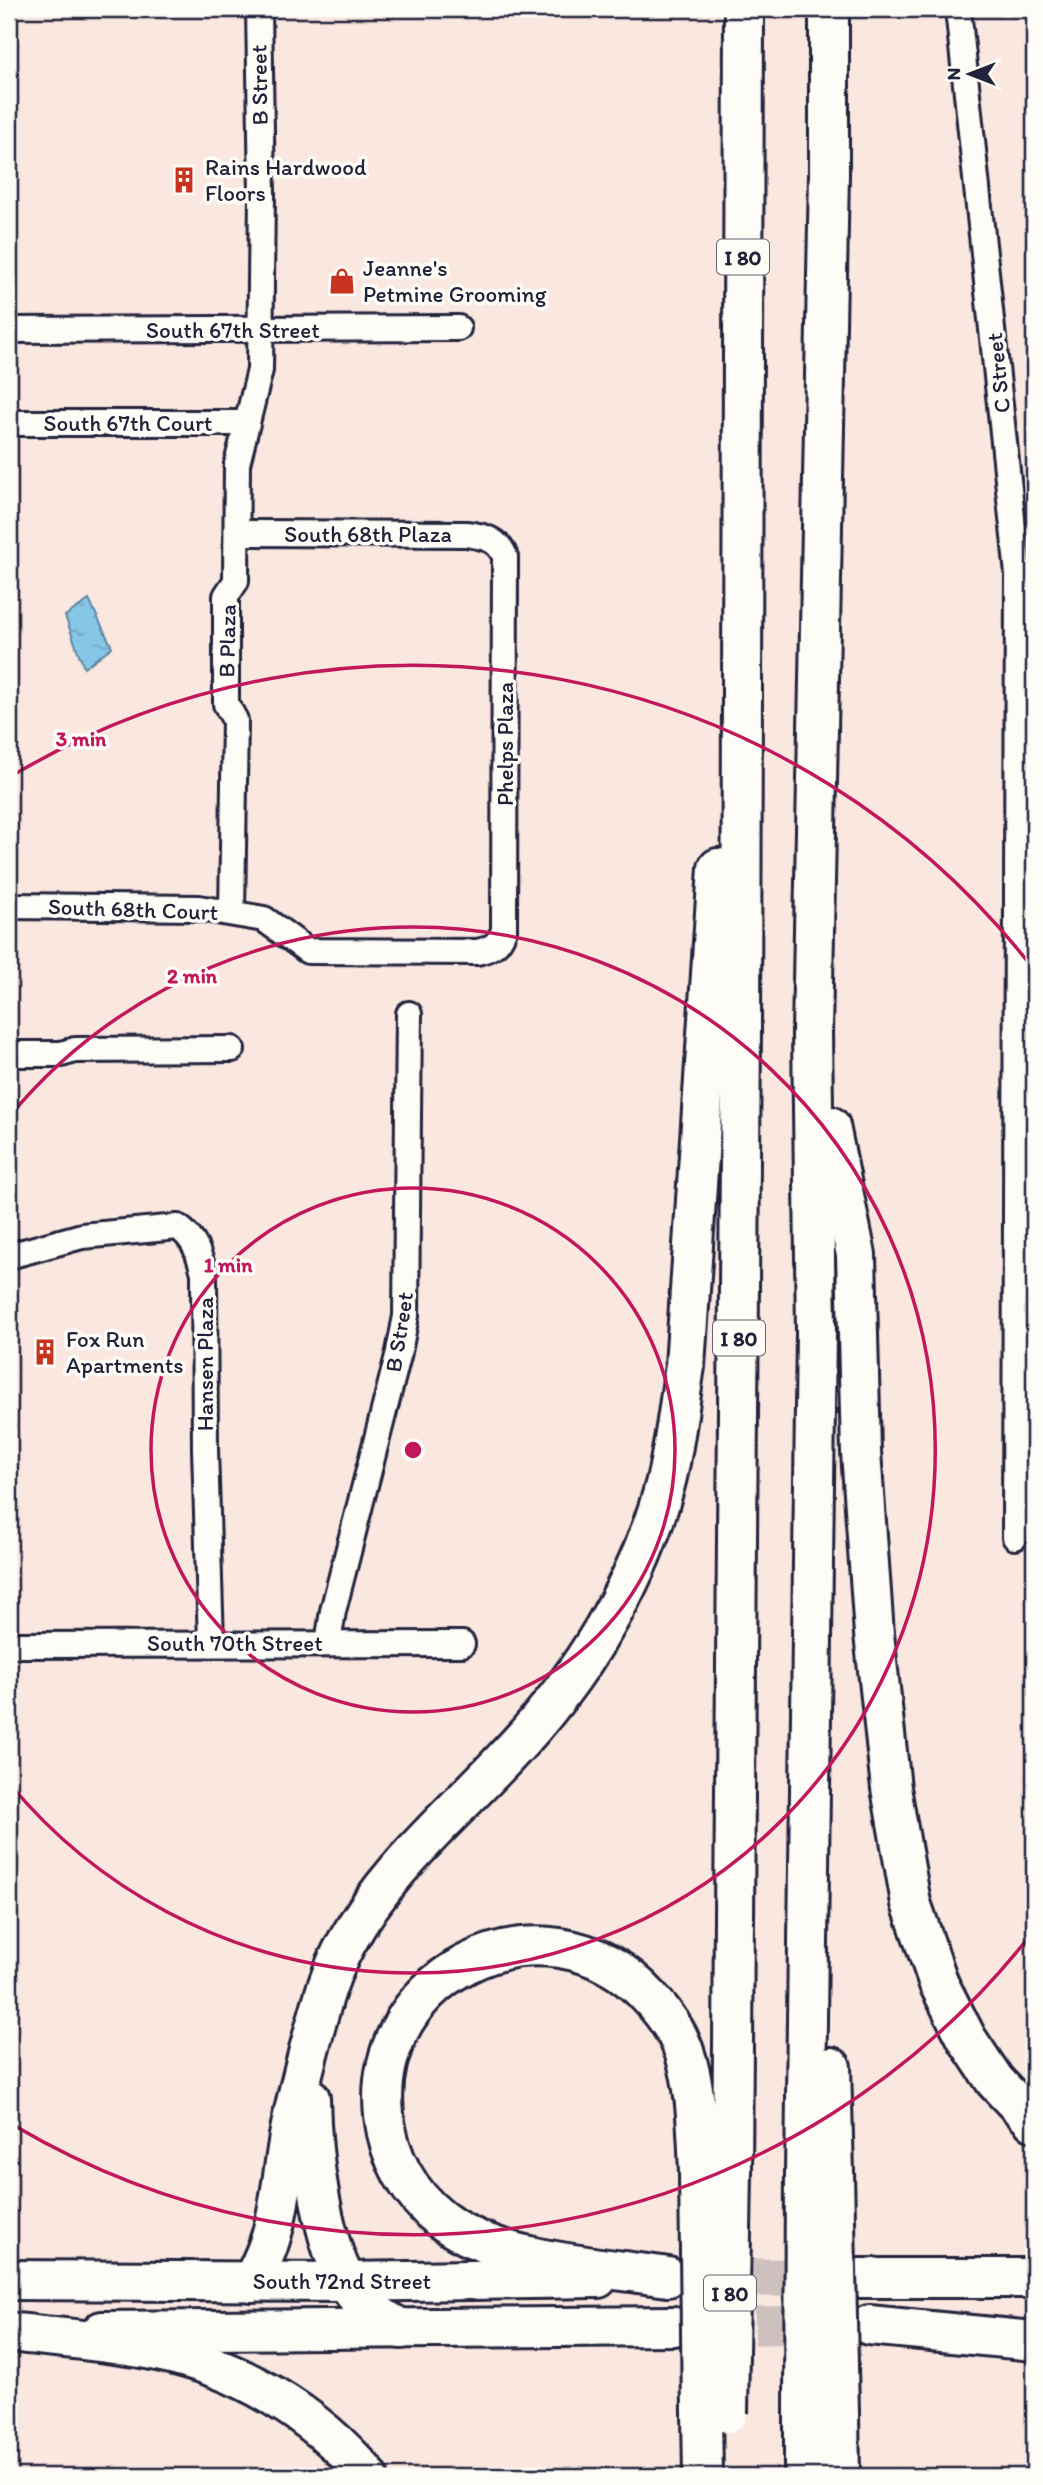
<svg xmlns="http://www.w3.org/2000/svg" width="1043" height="2485" font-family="Itim,sans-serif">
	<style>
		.water { fill: url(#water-ripples); stroke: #5e85a2; stroke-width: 2 }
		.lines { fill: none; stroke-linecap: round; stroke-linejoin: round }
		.primary-tunnel { stroke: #cec0bf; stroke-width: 38; stroke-dasharray: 38 19; stroke-linecap: butt }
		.minor-casing { stroke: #22223b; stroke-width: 30 }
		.primary-casing { stroke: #22223b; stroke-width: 44 }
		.motorway-casing { stroke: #22223b; stroke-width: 44 }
		.minor { stroke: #fdfcf7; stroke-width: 24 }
		.primary { stroke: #fdfcf7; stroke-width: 38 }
		.motorway { stroke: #fdfcf7; stroke-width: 38 }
		.motorway-bridge-casing { stroke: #22223b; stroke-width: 44; stroke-linecap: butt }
		.motorway-bridge { stroke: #fdfcf7; stroke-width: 38 }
		.ring { fill: none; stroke: #c2185b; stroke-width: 3.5 }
		.labels { text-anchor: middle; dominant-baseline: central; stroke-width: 7; stroke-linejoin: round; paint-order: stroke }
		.shield { fill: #fdfcf7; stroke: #646373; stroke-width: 2 }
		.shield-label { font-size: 21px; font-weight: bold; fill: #22223b }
		.street-label { font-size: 23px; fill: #22223b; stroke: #fdfcf7 }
		.poi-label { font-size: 23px; fill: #22223b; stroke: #fdfcf7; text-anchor: start }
		.centre { fill: #c2185b; stroke: #fdfcf7; stroke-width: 3.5 }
		.ring-label { font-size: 21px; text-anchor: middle; font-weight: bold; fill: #c2185b; stroke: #fdfcf7; stroke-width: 7; stroke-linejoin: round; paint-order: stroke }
	</style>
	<defs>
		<pattern id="water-ripples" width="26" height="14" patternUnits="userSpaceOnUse" patternTransform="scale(1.75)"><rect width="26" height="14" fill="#86c7e7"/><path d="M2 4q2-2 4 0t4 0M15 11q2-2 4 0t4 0" fill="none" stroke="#73abc7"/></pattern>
	</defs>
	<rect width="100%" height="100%" fill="#f9e7e0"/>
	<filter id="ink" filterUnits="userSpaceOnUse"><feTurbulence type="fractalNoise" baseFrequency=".0143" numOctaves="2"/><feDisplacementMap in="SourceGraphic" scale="14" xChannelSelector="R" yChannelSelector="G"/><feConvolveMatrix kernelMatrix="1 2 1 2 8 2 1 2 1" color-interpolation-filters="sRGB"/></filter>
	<g filter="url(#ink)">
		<!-- water -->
		<polygon class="water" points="89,600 112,647 84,668 65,616"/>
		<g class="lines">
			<!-- primary-tunnel -->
			<g class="primary-tunnel">
				<polyline points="696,2277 839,2278"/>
				<polyline points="698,2326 837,2325"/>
			</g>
			<!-- minor casing -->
			<g class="minor-casing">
				<g id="minor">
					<polyline points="958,9 1018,574 1015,1537"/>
					<polyline points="9,330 458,328"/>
					<polyline points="9,423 247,423"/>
					<path d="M9,906L199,908L264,919L308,951L477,952C492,949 499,944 504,930L505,557C499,539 483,536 466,534L237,533"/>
					<polyline points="232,913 235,720 226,704 226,596 236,581 237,464 260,370 262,195 259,9"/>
					<polyline points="9,1054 61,1054 75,1050 232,1049"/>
					<path d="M9,1256L82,1236L178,1227C195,1239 199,1254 204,1273L205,1449L211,1643"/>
					<polyline points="328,1643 333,1611 399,1352 406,1316 409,1014"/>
					<polyline points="9,1645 462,1644"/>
				</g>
			</g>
			<!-- primary casing -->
			<g class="primary-casing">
				<g id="primary">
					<polyline points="859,2278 1034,2278"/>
					<polyline points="9,2280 346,2282 598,2278"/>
					<polyline points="102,2331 674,2326"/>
				</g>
			</g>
			<!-- motorway casing -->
			<g class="motorway-casing">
				<g id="motorway">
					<polyline points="830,1126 856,1255 861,1452 874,1634 891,1788 911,1903 939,1984 967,2039 995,2081 1034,2122"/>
					<polyline points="831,2067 834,2173"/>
					<path d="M310,2098C311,2151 321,2250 354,2293C366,2309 384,2319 401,2329"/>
					<polyline points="732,2172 741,1033 744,9"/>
					<polyline points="805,2173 816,1332 812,1033 829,174 829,9"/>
					<path d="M668,2277C602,2267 508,2262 452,2227C419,2206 395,2171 387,2133C354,1979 544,1881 650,1998C664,2013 677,2031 684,2051C697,2089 697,2132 699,2172"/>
					<path d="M252,2282C258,2269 265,2256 269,2243C279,2213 282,2181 287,2149C292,2114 301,2081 310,2046C320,2010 328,1975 347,1942C386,1870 450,1817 505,1758C579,1681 639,1585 666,1481C675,1444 679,1405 685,1366L718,868"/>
					<polyline points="869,2325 1034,2341"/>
					<path d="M9,2332C58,2338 108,2341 157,2351C238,2367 315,2413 368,2476"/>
					<polyline points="702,2413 703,2476"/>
					<polyline points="804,2413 804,2476"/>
					<polyline points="839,2414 840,2476"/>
				</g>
			</g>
			<!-- minor -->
			<use href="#minor" class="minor"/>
			<!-- primary -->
			<use href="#primary" class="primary"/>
			<!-- motorway -->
			<use href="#motorway" class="motorway"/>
			<!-- motorway-bridge casing -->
			<g class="motorway-bridge-casing">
				<g id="motorway-bridge">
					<polyline points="699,2172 702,2413"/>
					<polyline points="834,2173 839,2414"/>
					<polyline points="728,2413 732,2172"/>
					<polyline points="804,2413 805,2173"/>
				</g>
			</g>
			<!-- motorway-bridge -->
			<use href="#motorway-bridge" class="motorway-bridge"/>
		</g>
	</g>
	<!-- distance rings -->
	<g class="ring">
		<circle cx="413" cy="1450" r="262"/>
		<path d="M9 1117A523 523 0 1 1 9 1783"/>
		<path d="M1032 1933A785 785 0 0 1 15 2126M15 774A785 785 0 0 1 1032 967"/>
	</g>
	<!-- icons -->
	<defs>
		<g id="building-bare" transform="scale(2.1)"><path d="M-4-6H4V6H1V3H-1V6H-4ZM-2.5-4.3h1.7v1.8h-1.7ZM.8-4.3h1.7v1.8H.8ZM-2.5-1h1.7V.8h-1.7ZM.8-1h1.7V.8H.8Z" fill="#c8321e" stroke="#fdfcf7" stroke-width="2.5" paint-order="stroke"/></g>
		<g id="shop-bare" transform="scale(2.1)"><path d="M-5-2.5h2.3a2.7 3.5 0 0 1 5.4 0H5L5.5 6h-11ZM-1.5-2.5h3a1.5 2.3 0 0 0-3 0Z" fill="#c8321e" stroke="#fdfcf7" stroke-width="2.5" paint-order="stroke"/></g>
	</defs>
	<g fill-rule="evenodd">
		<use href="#building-bare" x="184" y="180"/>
		<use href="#shop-bare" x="342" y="281"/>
		<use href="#building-bare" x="45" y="1352"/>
	</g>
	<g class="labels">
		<!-- shield labels -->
		<g class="shield">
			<rect x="717" y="239.5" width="52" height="35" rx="5"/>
			<rect x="713" y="1320.5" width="52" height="35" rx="5"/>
			<rect x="704" y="2275.5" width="52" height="35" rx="5"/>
		</g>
		<g class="shield-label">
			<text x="743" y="257">I 80</text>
			<text x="739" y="1338">I 80</text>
			<text x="730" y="2293">I 80</text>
		</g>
		<!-- street labels -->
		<g class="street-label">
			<text transform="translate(259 85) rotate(-91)">B Street</text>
			<text x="233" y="330">South 67th Street</text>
			<text transform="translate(998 373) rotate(-96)">C Street</text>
			<text x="128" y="423">South 67th Court</text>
			<text x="368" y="534">South 68th Plaza</text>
			<text transform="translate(227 641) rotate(-89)">B Plaza</text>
			<text transform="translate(505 744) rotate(-90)">Phelps Plaza</text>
			<text transform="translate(133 909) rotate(2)">South 68th Court</text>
			<text transform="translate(399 1332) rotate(-81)">B Street</text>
			<text transform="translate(205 1364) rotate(-90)">Hansen Plaza</text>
			<text x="235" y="1643">South 70th Street</text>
			<text x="342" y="2281">South 72nd Street</text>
		</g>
		<!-- poi labels -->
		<g class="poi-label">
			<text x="205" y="167">Rains Hardwood<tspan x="205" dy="26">Floors</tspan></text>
			<text x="363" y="268">Jeanne's<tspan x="363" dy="26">Petmine Grooming</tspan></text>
			<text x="66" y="1339">Fox Run<tspan x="66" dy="26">Apartments</tspan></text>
		</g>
	</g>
	<circle cx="413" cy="1450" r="10" class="centre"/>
	<g class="ring-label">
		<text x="81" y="746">3 min</text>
		<text x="192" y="983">2 min</text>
		<text x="228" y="1272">1 min</text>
	</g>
	<!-- margin -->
	<rect width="1043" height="2485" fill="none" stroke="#fdfcf7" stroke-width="35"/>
	<rect x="18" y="18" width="1008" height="2450" fill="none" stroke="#22223b" stroke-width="2.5" filter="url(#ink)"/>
	<!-- north arrow -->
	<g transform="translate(970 74) rotate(270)" stroke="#fdfcf7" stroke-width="5" paint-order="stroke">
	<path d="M0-5L12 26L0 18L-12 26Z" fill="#22223b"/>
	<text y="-10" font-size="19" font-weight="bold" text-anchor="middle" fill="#22223b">N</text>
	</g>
</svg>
